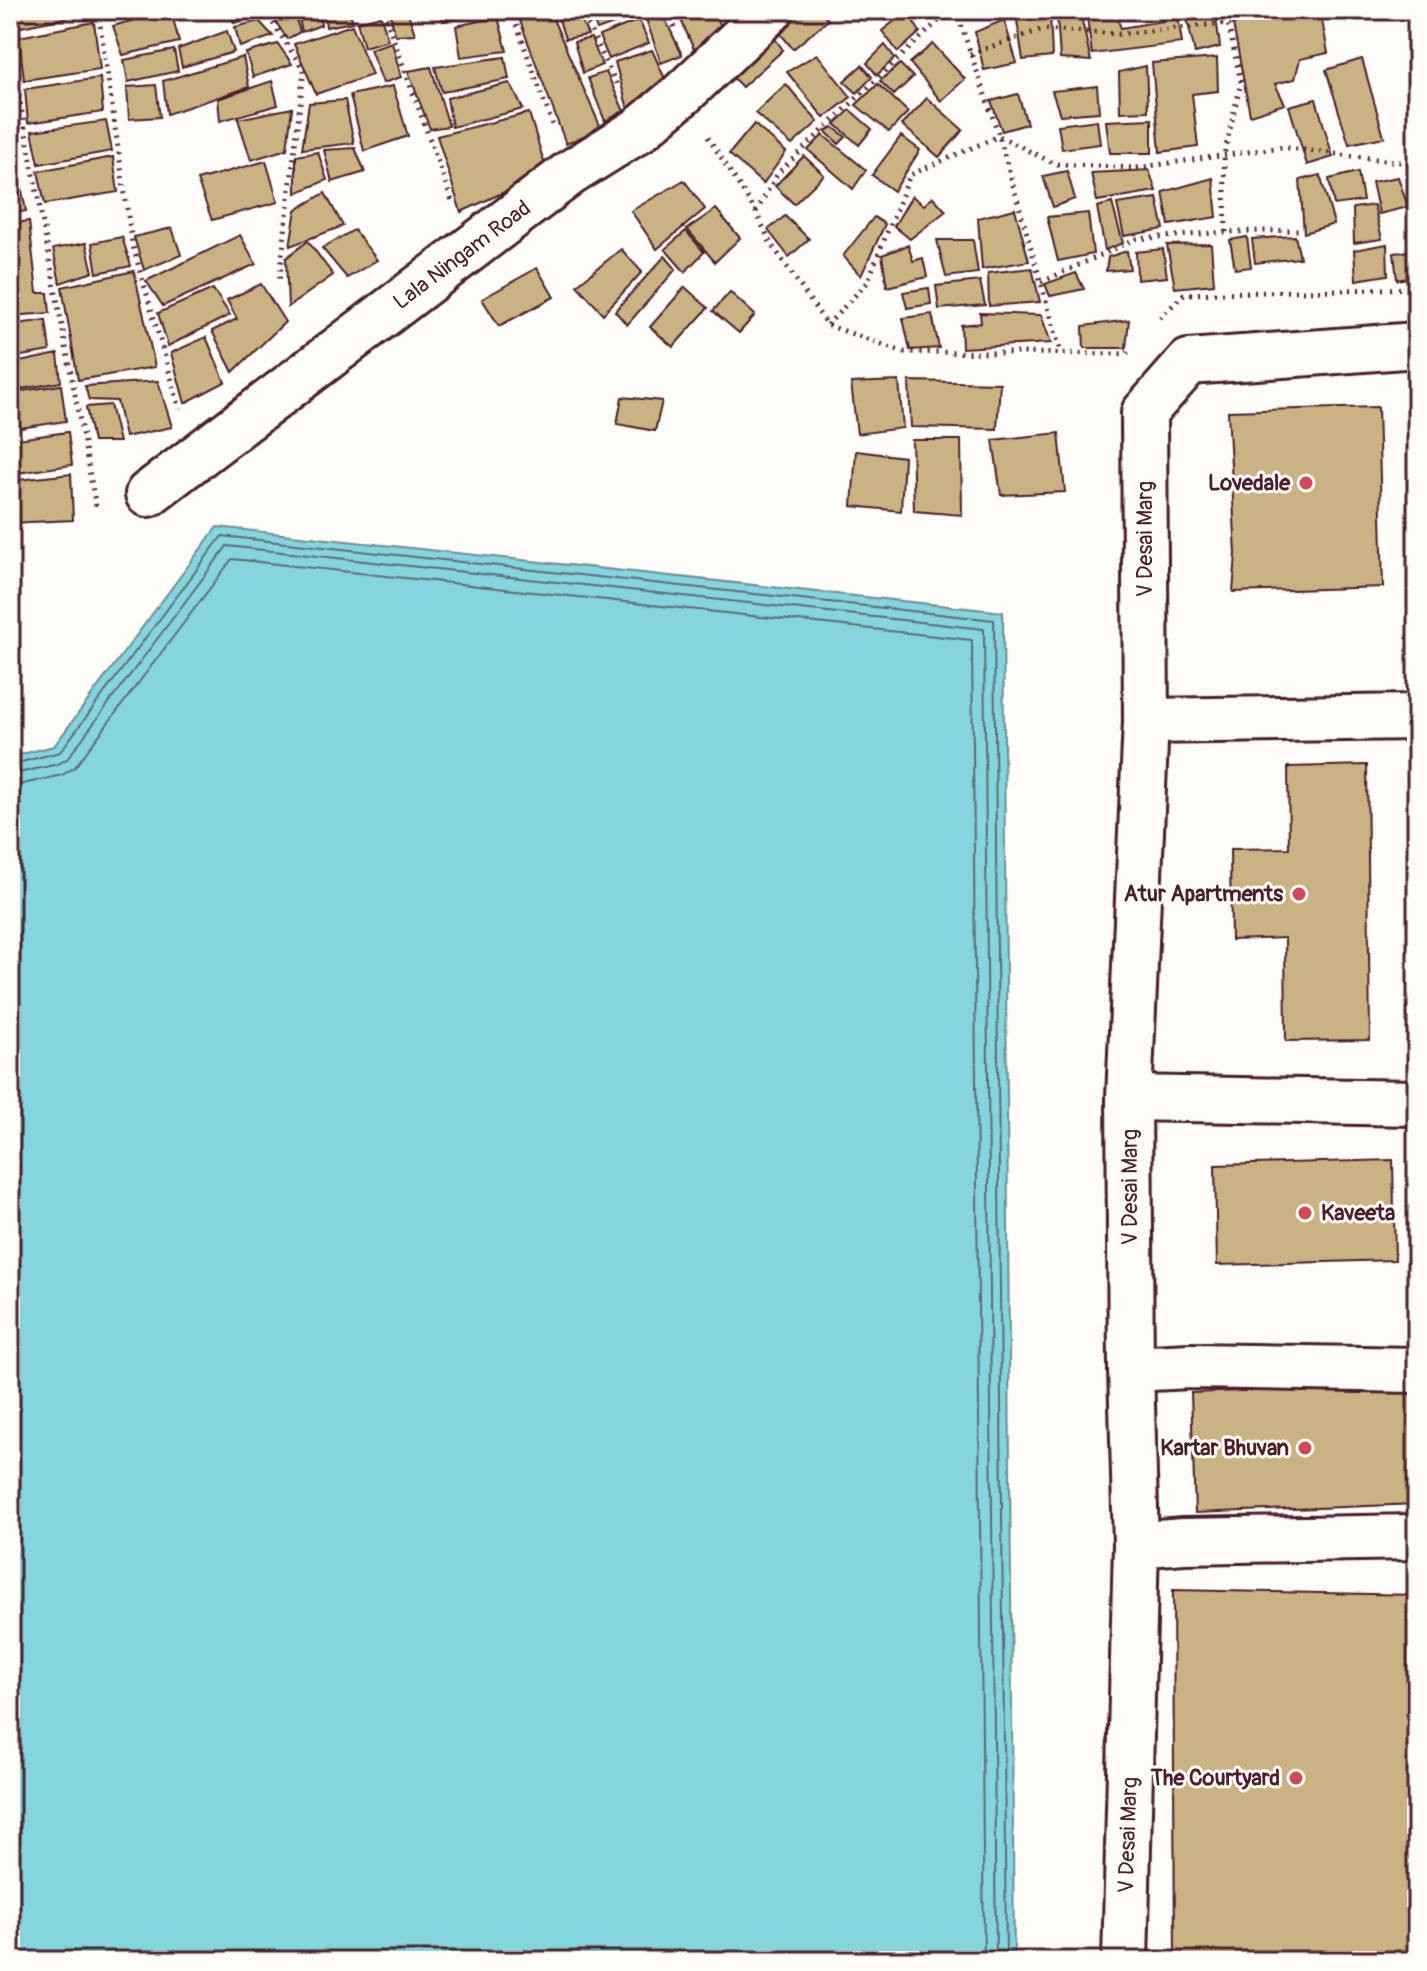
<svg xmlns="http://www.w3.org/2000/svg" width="1427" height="1971" font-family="Pangolin,sans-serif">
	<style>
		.water { fill: #84d5de; stroke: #6d8c96; stroke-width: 2 }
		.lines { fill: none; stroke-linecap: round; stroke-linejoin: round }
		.shore { stroke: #616873; stroke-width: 2 }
		.building { fill: #cbb282; stroke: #4a1f2b; stroke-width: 2 }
		.minor-casing { stroke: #4a1f2b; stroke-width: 50 }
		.path { stroke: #4a1f2b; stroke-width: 5; stroke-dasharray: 2 6; stroke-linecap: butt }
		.minor { stroke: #fdfcf7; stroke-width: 44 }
		.poi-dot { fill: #d1495b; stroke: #fdfcf7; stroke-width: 3 }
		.labels { text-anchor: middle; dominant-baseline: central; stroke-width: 6; stroke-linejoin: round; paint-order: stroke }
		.street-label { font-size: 22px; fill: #4a1f2b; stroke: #fdfcf7 }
		.poi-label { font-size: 22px; font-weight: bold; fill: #4a1f2b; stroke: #fdfcf7; text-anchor: end }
	</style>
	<rect width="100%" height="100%" fill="#fdfcf7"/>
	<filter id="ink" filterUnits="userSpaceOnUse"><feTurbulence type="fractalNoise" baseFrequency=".0125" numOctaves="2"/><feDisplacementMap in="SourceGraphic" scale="16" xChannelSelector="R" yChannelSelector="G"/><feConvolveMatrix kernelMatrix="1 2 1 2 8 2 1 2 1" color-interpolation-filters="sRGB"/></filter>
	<g filter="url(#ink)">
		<!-- water -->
		<polygon class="water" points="217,527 1003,612 1014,1961 10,1961 10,757 54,746"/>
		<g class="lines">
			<!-- shore -->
			<g class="shore">
				<polyline points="10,765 60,752 222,536 994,620 1006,1961"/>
				<polyline points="10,775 58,764 67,759 227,546 984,629 996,1961"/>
				<polyline points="10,787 62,775 75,767 232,559 972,640 984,1961"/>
			</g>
		</g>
		<!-- building -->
		<g class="building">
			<polygon points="10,10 89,10 90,13 11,29"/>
			<polygon points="171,10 179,42 123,55 113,26"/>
			<polygon points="230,10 257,10 261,16 234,23"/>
			<polygon points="268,10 293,10 300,32 287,39"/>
			<polygon points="297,10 319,10 321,25 302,32"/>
			<polygon points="324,10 349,10 353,22 326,27"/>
			<polygon points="407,10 415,34 395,35 390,13"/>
			<polygon points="439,10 489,10 490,13 443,21"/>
			<polygon points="516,10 549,10 601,128 566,144"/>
			<polygon points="556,10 576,10 588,35 565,39"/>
			<polygon points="589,10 635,10 636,16 597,30"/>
			<polygon points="661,10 682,55 661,63 645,16"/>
			<polygon points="696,10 711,10 729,38 695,52 678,13"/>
			<polygon points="786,10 821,10 828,20 793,49 771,22"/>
			<polygon points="1086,10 1114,10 1121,28 1163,21 1160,10 1177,10 1182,43 1092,54"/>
			<polygon points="1185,10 1215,10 1220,47 1195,53"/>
			<polygon points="1304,10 1320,10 1328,53 1300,59 1295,79 1275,84 1285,104 1250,115 1233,24"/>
			<polygon points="907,11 920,32 898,52 882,31"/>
			<polygon points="1050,12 1052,57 1023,60 1016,14"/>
			<polygon points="1080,12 1091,61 1060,59 1057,14"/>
			<polygon points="381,16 388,40 364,47 357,22"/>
			<polygon points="498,17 507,51 461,57 456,26"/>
			<polygon points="639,20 649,43 609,59 599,36"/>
			<polygon points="1004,20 1017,63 984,70 975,32"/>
			<polygon points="259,21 273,36 240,47 235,27"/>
			<polygon points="94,22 100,69 24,80 19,37"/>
			<polygon points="352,25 372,75 316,94 294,44"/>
			<polygon points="767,27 783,50 742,87 723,67"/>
			<polygon points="227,31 234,52 182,67 178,49"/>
			<polygon points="591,38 602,65 583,73 574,42"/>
			<polygon points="392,42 401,77 383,83 370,49"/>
			<polygon points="278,44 292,64 253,77 246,53"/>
			<polygon points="933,44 965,79 941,101 910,63"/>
			<polygon points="885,45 895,58 877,75 867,63"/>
			<polygon points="174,50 178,71 128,82 124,60"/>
			<polygon points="652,50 670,90 628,109 615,62"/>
			<polygon points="817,54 851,97 824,118 787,72"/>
			<polygon points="243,57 249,87 167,114 163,81"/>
			<polygon points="505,57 509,79 442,92 435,67"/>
			<polygon points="1217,58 1218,91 1192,94 1198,147 1160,152 1152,63"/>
			<polygon points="1362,59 1384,137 1349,144 1326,70"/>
			<polygon points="900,64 913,77 894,95 880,81"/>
			<polygon points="862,65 872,77 857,93 844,81"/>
			<polygon points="1146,66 1148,111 1120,112 1119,72"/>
			<polygon points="431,67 449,126 430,129 408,71"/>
			<polygon points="606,72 624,111 605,121 588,78"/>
			<polygon points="100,78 103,112 28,123 25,89"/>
			<polygon points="272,81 278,105 220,121 218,99"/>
			<polygon points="510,83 523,109 452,127 447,98"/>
			<polygon points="786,84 818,122 792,145 755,113"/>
			<polygon points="878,84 908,112 889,132 856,105"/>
			<polygon points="156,85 160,117 129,119 127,87"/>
			<polygon points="393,86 408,136 364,151 350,95"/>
			<polygon points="1097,86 1099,112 1060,115 1052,91"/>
			<polygon points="1018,94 1027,124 1002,131 991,101"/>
			<polygon points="927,98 963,130 939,157 902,125"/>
			<polygon points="1316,99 1333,157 1307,165 1289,106"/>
			<polygon points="345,100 354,143 302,149 309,103"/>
			<polygon points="292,108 287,149 251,160 238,119"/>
			<polygon points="850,110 872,129 859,145 835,124"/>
			<polygon points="529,113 547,172 461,212 437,136"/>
			<polygon points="1152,119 1152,153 1110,153 1106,121"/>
			<polygon points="1097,120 1100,144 1062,149 1058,125"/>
			<polygon points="106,121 112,151 39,164 32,131"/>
			<polygon points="754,124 786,152 763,184 729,154"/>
			<polygon points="833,127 846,137 839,144 825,131"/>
			<polygon points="823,135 866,170 853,189 808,150"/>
			<polygon points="901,136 920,150 894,191 872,175"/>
			<polygon points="10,144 13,144 26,211 10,214"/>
			<polygon points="355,148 365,172 332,182 324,150"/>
			<polygon points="318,152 327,180 296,193 296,156"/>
			<polygon points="804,156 824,175 794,204 775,186"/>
			<polygon points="113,157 118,192 45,204 38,171"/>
			<polygon points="266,161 278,202 212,220 197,180"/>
			<polygon points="1149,170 1156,191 1097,201 1091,173"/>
			<polygon points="1067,171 1075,199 1053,207 1043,176"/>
			<polygon points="1358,172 1363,201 1334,205 1329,179"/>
			<polygon points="1320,175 1334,224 1304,233 1300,180"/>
			<polygon points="1398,177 1408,207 1379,214 1372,182"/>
			<polygon points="1213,178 1217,217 1169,225 1163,192"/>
			<polygon points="684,180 705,209 657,249 631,211"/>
			<polygon points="325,193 343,226 290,246 296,210"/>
			<polygon points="912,196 924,205 933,197 946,211 910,239 894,226"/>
			<polygon points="1157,198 1164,229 1124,236 1117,204"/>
			<polygon points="1112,203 1123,243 1105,250 1097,207"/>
			<polygon points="1374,205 1382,239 1354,243 1353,208"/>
			<polygon points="716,209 740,238 715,262 687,229"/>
			<polygon points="1015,209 1029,261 982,269 978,218"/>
			<polygon points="1088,213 1093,254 1058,261 1047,217"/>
			<polygon points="785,216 809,239 789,257 768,230"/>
			<polygon points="874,217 885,224 861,276 843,256"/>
			<polygon points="29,221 37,293 48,293 50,313 10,316 10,224"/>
			<polygon points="172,228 181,255 144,270 134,237"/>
			<polygon points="354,230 377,260 347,278 322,248"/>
			<polygon points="686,231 704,252 685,272 665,249"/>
			<polygon points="240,235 256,264 163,306 146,281"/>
			<polygon points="1295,236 1300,258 1255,263 1252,239"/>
			<polygon points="122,237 131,266 97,273 92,243"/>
			<polygon points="1247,237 1251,267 1235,269 1230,240"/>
			<polygon points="937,240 973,240 978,273 946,277"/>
			<polygon points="308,241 333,275 288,307 286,258"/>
			<polygon points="86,243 93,272 60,283 53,249"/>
			<polygon points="1211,244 1214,284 1175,288 1167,245"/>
			<polygon points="1387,244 1388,275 1356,280 1354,250"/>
			<polygon points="908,245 913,261 923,258 927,277 887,287 882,255"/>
			<polygon points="621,249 642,272 603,314 577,285"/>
			<polygon points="1163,249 1167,277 1137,280 1136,252"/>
			<polygon points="1417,250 1417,276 1397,280 1394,253"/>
			<polygon points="1127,251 1130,269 1106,271 1108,257"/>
			<polygon points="665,256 676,269 627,325 615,311"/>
			<polygon points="537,268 554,297 499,326 482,299"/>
			<polygon points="1032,268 1040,302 989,306 988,273"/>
			<polygon points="134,271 155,367 78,380 62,287"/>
			<polygon points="1076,273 1084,289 1050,296 1045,284"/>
			<polygon points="980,281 985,305 939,309 936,286"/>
			<polygon points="261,284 285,322 233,372 212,331 237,319 227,300"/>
			<polygon points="685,287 708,308 673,347 650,327"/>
			<polygon points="929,288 931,304 907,308 903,292"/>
			<polygon points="213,289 230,315 168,346 158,313"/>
			<polygon points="730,292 755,315 739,333 713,311"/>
			<polygon points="980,313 1041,315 1051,343 962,348 961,325 981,323"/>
			<polygon points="932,314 939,348 910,350 903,318"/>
			<polygon points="46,320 50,351 10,358 10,325"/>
			<polygon points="1129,320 1126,348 1084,348 1083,326"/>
			<polygon points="206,337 225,382 185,403 171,353"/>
			<polygon points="58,354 61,382 10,391 10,364"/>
			<polygon points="158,381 172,427 125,437 117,401 89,400 85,386"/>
			<polygon points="899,381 903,428 857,434 851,383"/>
			<polygon points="909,381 1000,383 997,429 911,427"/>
			<polygon points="61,385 66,421 20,428 16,392"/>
			<polygon points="622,397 662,401 655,431 617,424"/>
			<polygon points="110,405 119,442 93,442 86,407"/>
			<polygon points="1378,407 1383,587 1233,592 1236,554 1228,411"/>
			<polygon points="68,432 72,465 10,474 10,440"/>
			<polygon points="1059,433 1065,492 1001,495 993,440"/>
			<polygon points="912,440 961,440 962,515 914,511"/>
			<polygon points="856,451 904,457 901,511 852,506"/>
			<polygon points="71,474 73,520 10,523 10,481"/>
			<polygon points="1367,765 1370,1040 1286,1041 1285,938 1231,940 1230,849 1289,848 1288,767"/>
			<polygon points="1393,1160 1395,1260 1217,1265 1215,1165"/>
			<polygon points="1417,1384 1417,1504 1195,1513 1191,1393"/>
			<polygon points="1173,1590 1417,1595 1417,1961 1175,1961"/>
		</g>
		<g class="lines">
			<!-- minor casing -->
			<g class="minor-casing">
				<g id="minor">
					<polyline points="148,494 570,173 639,130 682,94 771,10"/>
					<polyline points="1146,721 1417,717"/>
					<polyline points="1129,1098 1417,1103"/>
					<polyline points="1131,1369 1190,1366 1417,1370"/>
					<polyline points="1136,1545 1183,1541 1417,1537"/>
					<polyline points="1125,1961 1136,1545 1131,1369 1129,1098 1146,721 1144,413 1189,362 1417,345"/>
				</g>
			</g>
			<!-- path -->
			<g class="path">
				<polyline points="98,10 132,243 180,409"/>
				<polyline points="264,10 304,70 279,283"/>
				<polyline points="383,10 452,201"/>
				<polyline points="511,10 553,126"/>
				<polyline points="581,10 617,85"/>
				<polyline points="669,10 676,32"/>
				<polyline points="956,10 999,136 1061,353"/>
				<polyline points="10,48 96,507"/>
				<polyline points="970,54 1043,29 1119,34 1228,23 1266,10"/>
				<polyline points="708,137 756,212 770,242 827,325 904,352 1126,354 1128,352"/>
				<polyline points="756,212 778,173 950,10"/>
				<polyline points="1226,232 1224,155 1241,82 1228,23"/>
				<polyline points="1041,282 1137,239 1226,232 1299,230"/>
				<polyline points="1160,318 1184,294 1417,288"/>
				<polyline points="827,325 867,283 910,175 999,136 1055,164 1136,168 1282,147 1417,164"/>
			</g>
			<!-- minor -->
			<use href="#minor" class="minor"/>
		</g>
	</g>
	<!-- markers -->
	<g class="poi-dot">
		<circle cx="1306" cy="483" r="8"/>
		<circle cx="1299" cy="894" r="8"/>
		<circle cx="1305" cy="1213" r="8"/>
		<circle cx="1305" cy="1448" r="8"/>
		<circle cx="1296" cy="1778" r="8"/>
	</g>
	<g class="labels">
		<!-- street labels -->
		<g class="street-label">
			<text transform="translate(462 255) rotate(-37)">Lala Ningam Road</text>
			<text transform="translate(1145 539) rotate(-90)">V Desai Marg</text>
			<text transform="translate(1130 1187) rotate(-90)">V Desai Marg</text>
			<text transform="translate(1128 1835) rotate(-88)">V Desai Marg</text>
		</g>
		<!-- poi labels -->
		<g class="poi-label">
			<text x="1290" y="483">Lovedale</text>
			<text x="1283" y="894">Atur Apartments</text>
			<text x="1321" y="1213" text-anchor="start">Kaveeta</text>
			<text x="1289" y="1448">Kartar Bhuvan</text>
			<text x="1280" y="1778">The Courtyard</text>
		</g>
	</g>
	<!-- margin -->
	<rect width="1427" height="1971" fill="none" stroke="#fdfcf7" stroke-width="40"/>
	<rect x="20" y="20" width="1387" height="1931" fill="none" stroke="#4a1f2b" stroke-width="3" filter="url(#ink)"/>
</svg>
